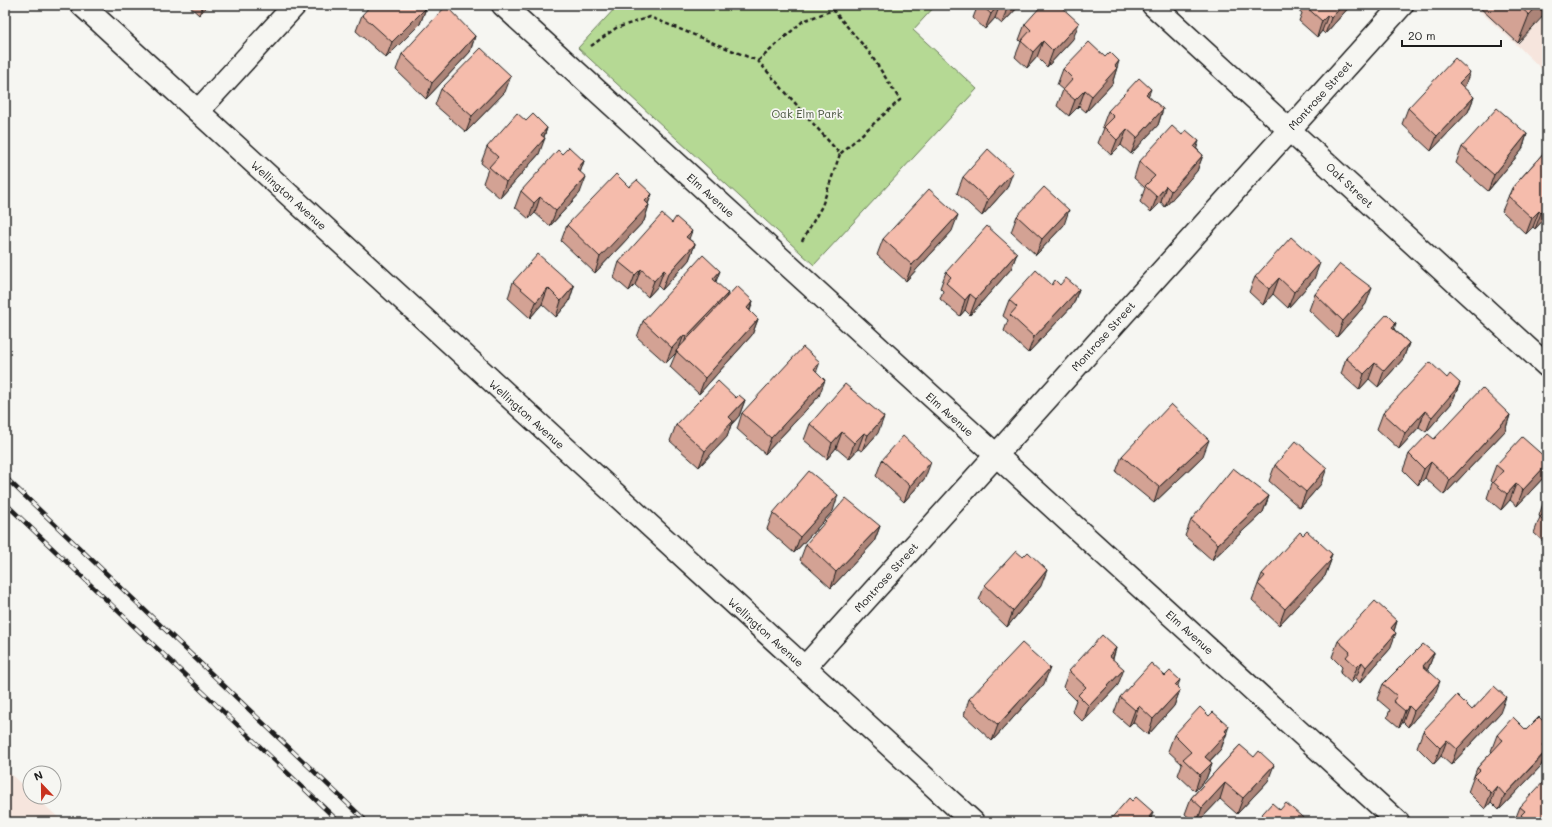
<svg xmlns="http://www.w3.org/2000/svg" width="1552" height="827" font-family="Mali,sans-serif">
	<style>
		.built { fill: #f6e5dd }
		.green { fill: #b5d994; stroke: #687a58 }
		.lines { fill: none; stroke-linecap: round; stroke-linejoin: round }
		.street-casing { stroke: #1c1c1c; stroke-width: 25 }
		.path { stroke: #1c1c1c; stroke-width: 2.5; stroke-dasharray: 4 3; stroke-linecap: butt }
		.street { stroke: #f6f6f2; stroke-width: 22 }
		.rail-casing { stroke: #1c1c1c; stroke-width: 4.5 }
		.rail { stroke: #f6f6f2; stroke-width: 3; stroke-dasharray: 9; stroke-linecap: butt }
		.wall { fill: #d3a294; stroke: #1c1c1c }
		.shaded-wall { fill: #ac8478; stroke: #1c1c1c }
		.building { fill: #f5bcac; stroke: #1c1c1c }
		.labels { text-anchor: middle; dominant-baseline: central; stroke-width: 3.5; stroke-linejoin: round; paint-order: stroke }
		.street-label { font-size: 11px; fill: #1c1c1c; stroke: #f6f6f2 }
		.park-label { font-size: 11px; fill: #4a5540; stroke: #f6f6f2 }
	</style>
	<rect width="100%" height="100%" fill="#f6f6f2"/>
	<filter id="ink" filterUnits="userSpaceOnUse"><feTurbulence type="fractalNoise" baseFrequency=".025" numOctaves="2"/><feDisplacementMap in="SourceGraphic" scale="8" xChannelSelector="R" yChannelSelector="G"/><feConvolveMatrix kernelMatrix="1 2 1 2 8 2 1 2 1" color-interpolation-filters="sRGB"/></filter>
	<g filter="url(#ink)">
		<!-- built -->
		<g class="built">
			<polygon points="1473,5 1547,5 1547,74 1517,45"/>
			<polygon points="5,769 30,792 30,797 36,797 63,822 5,822"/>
		</g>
		<!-- green -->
		<polygon class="green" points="618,5 936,5 913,30 977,89 814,265 578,48"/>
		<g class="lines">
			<!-- street casing -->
			<g class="street-casing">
				<g id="street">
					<polyline points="82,5 973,822"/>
					<polyline points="503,5 1398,822"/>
					<polyline points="1153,5 1547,366"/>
					<polyline points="198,111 295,5"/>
					<polyline points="805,667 1402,5"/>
				</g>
			</g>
			<!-- path -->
			<g class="path">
				<polyline points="833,10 838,5"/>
				<polyline points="591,46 616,28 650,17 758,61 840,154 900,100 869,52 833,10 803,21 758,61"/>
				<polyline points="802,241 822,206 840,154"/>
			</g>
			<!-- street -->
			<use href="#street" class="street"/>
			<!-- rail casing -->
			<g class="rail-casing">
				<g id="rail">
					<polyline points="5,477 367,822"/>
					<polyline points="5,503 339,822"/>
				</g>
			</g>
			<!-- rail -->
			<use href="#rail" class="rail"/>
		</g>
		<!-- wall -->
		<g class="wall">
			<polygon points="188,5 209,5 199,15"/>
			<polygon points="978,5 1020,5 1002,24 995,18 985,29 973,18"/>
			<polygon points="1297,5 1351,5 1325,34 1322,31 1317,37 1299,21 1302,13 1296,8"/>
			<polygon points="1477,5 1547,5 1518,43"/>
			<polygon points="426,8 420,24 386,58 356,31 362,15"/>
			<polygon points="1025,24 1073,39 1047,67 1037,57 1027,68 1015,57 1021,42 1019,40"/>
			<polygon points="475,36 470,52 426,99 396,70 402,54"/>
			<polygon points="1117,67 1112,84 1086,112 1079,106 1069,116 1057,106 1063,90 1057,85 1063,69"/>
			<polygon points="1464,88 1474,97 1468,112 1431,151 1402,124 1408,108"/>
			<polygon points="441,89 505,92 466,132 435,105"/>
			<polygon points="1148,96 1163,109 1158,125 1131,154 1121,145 1111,155 1098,143 1104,128 1102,127 1108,111"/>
			<polygon points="526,121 547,128 544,137 539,154 500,198 483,183 488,169 481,163 487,147"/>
			<polygon points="1527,134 1522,150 1488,191 1456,163 1462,147"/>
			<polygon points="1197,149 1203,155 1197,171 1165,207 1161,202 1151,212 1140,202 1145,188 1134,178 1139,162"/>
			<polygon points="1547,149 1547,216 1535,229 1533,227 1526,234 1502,211 1512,188"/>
			<polygon points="562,154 584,161 580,172 580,193 550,226 535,213 529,219 515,207 521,191"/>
			<polygon points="963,177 1007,188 982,216 957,193"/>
			<polygon points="629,187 652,194 648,204 649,205 644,221 595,273 561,241 567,225"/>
			<polygon points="1017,216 1064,225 1036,255 1011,232"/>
			<polygon points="952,231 906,281 877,255 883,239"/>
			<polygon points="689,239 695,244 689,260 662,290 658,286 648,297 635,285 629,291 614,278 619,262"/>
			<polygon points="1017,253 1011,269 970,315 965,310 960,316 940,299 943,291 940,288 946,272"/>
			<polygon points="1255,277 1314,279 1288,308 1273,294 1263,305 1249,292"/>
			<polygon points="513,282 574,286 569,302 556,317 542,304 530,318 508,298"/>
			<polygon points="716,282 726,297 753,301 750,311 758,319 752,335 699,394 670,367 676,353 666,363 637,337 643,321"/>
			<polygon points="1052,285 1060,285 1079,289 1073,305 1028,353 1004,331 1008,320 1003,316 1009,300"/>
			<polygon points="1315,294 1366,304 1337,337 1309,310"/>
			<polygon points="1394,329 1409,343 1403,359 1378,387 1369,379 1359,390 1341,374 1346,358"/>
			<polygon points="817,372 819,396 765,454 737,429 742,413"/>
			<polygon points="1447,378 1460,383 1454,398 1451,404 1426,432 1419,427 1399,449 1377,429 1383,413"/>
			<polygon points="736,398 745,400 739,416 731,425 727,437 699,467 670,441 676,425"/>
			<polygon points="1510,415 1505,431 1444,495 1425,478 1418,485 1403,470 1409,454 1434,439"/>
			<polygon points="810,424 878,433 862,451 858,449 849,459 836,448 827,459 804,440"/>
			<polygon points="1122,456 1203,456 1154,503 1116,472"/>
			<polygon points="1547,459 1547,468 1544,477 1517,506 1510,500 1501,510 1487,498 1492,483 1490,481 1496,465"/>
			<polygon points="882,460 925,478 904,502 876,476"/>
			<polygon points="1275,465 1321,484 1300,508 1269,481"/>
			<polygon points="1269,496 1263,512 1212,560 1185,536 1191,520"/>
			<polygon points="1547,497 1547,545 1534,533 1540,517 1539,516 1544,500"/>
			<polygon points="833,511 794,553 767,529 773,513"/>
			<polygon points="880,526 874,542 831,588 800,560 806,544"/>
			<polygon points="1303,535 1332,554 1330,559 1331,560 1325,576 1279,625 1252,600 1262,574"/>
			<polygon points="985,585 1041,586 1007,627 979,600"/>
			<polygon points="1397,621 1394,631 1390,649 1360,683 1356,678 1351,683 1340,673 1342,667 1332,657 1338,641"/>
			<polygon points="1116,648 1113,659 1118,685 1083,722 1072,711 1076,700 1063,687 1069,671"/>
			<polygon points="1434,653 1428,669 1427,670 1434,697 1408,727 1403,722 1399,727 1387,717 1390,710 1377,699 1383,684"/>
			<polygon points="1044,684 992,741 964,715 969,699"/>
			<polygon points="1177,688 1180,690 1174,706 1148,735 1133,722 1129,726 1114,713 1120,697"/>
			<polygon points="1472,710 1500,713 1451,765 1441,756 1434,764 1417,747 1423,731"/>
			<polygon points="1547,725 1547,751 1541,766 1499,810 1491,802 1485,809 1468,792 1477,768 1492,752 1491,751 1497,735 1526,730"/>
			<polygon points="1226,732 1227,733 1221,749 1210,761 1212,763 1206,779 1195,791 1178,775 1182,764 1168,751 1174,735"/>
			<polygon points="1240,745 1268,781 1237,814 1220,799 1198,822 1194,822 1185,814 1191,798"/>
			<polygon points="1520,807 1547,822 1514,822"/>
		</g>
		<!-- shaded-wall -->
		<g class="shaded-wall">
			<polygon points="203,5 209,5 199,15"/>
			<polygon points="998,5 1000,5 995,18 985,29 991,14"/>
			<polygon points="1011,5 1020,5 1002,24 1007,8"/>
			<polygon points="1343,5 1351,5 1325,34 1331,18"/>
			<polygon points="1538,5 1547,5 1547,12 1518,43 1529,15"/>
			<polygon points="426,8 420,24 386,58 392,42"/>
			<polygon points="1328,15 1322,31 1317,37 1322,21"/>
			<polygon points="1079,23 1073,39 1047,67 1053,51"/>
			<polygon points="475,36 470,52 426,99 432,83"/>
			<polygon points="1043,41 1037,57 1027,68 1033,52"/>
			<polygon points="1119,61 1112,84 1086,112 1092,96"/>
			<polygon points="1470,72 1464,88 1459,83"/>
			<polygon points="511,76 505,92 466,132 472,116"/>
			<polygon points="1151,89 1145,105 1146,94"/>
			<polygon points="1085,90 1079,106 1069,116 1075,100"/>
			<polygon points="1474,97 1468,112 1431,151 1437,136"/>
			<polygon points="1163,109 1158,125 1131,154 1137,138"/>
			<polygon points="547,128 542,142 545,138 539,154 500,198 506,182 541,135"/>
			<polygon points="1127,129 1121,145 1111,155 1117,140"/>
			<polygon points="1527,134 1522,150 1488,191 1494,175"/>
			<polygon points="1199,141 1194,157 1194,147"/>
			<polygon points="1203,155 1197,171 1165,207 1171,191"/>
			<polygon points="584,161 579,176 577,169"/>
			<polygon points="1013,172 1007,188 982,216 988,200"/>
			<polygon points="586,177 580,193 550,226 556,211"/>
			<polygon points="1166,186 1161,202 1151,212 1157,197"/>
			<polygon points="652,194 646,208 649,205 644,221 595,273 600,257 645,201"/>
			<polygon points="540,197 535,213 529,219 534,203"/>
			<polygon points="1547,207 1547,216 1535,229 1541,213"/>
			<polygon points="1069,210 1064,225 1036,255 1042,239"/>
			<polygon points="1539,211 1533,227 1526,234 1532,218"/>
			<polygon points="958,215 952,231 906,281 912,265"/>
			<polygon points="692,231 686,247 686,237"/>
			<polygon points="695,244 689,260 662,290 668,274"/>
			<polygon points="1017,253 1011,269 970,315 976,299"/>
			<polygon points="1320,263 1314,279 1288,308 1294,292"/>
			<polygon points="641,269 635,285 629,291 635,275"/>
			<polygon points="664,270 658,286 648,297 654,281"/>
			<polygon points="720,271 714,287 713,279"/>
			<polygon points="1279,278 1273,294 1263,305 1269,289"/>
			<polygon points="574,286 569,302 556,317 561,301"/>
			<polygon points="548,288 542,304 530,318 536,302"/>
			<polygon points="1372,288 1366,304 1337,337 1343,321"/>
			<polygon points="1079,289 1073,305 1028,353 1034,337"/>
			<polygon points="728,293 722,308 681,353 686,337"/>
			<polygon points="970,294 965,310 960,316 965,300"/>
			<polygon points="753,301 747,317 747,308"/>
			<polygon points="758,319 752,335 699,394 705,378"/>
			<polygon points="1396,323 1391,339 1392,328"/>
			<polygon points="684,335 678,351 676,351 676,353 666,363 672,348"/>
			<polygon points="1409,343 1403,359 1378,387 1384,371"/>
			<polygon points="820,362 814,378 814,369"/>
			<polygon points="1375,363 1369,379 1359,390 1364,374"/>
			<polygon points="825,380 819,396 765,454 771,438"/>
			<polygon points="1460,383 1451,404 1426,432 1432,417"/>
			<polygon points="745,400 739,416 731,425 727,437 699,467 705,451 729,417"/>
			<polygon points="1425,411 1419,427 1399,449 1405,433"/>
			<polygon points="1510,415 1505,431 1444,495 1450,480"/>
			<polygon points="884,417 878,433 862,451 868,435"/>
			<polygon points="842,432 836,448 827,459 832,443"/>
			<polygon points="864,433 858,449 849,459 854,443"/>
			<polygon points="1209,440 1203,456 1154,503 1159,487"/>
			<polygon points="931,462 925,478 904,502 910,486"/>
			<polygon points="1431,462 1425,478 1418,485 1424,469"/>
			<polygon points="1547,464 1547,468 1544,477 1517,506 1523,490"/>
			<polygon points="1327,468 1321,484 1300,508 1306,492"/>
			<polygon points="1516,484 1510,500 1501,510 1507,494"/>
			<polygon points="838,495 833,511 794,553 800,537"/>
			<polygon points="1269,496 1263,512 1212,560 1218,544"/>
			<polygon points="880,526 874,542 831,588 836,572"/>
			<polygon points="1332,554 1329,562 1331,560 1325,576 1279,625 1285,609"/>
			<polygon points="1047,570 1041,586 1007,627 1013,611"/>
			<polygon points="1397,621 1392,637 1391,628"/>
			<polygon points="1396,633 1390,649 1360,683 1366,667"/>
			<polygon points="1116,648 1111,664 1109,656"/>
			<polygon points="1434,653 1428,669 1417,682 1423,666"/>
			<polygon points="1362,662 1356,678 1351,683 1357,667"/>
			<polygon points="1050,668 1044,684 992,741 998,725"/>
			<polygon points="1124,669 1118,685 1083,722 1089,706"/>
			<polygon points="1180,680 1174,696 1175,685"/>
			<polygon points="1440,681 1434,697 1408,727 1414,711"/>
			<polygon points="1180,690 1174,706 1148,735 1153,719"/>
			<polygon points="1506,697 1500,713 1451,765 1457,749"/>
			<polygon points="1139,706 1133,722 1129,726 1135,710"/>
			<polygon points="1409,706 1403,722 1399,727 1405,711"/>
			<polygon points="1229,726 1221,749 1199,772 1205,757"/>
			<polygon points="1447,740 1441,756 1434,764 1440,748"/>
			<polygon points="1547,740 1547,750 1536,761 1542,745"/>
			<polygon points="1547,751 1541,766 1499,810 1505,795"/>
			<polygon points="1212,763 1206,779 1195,791 1200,775"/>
			<polygon points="1274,765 1268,781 1237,814 1243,798"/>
			<polygon points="1225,783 1220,799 1198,822 1197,822 1202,808"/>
			<polygon points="1497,786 1491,802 1485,809 1491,793"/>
			<polygon points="1153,812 1150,822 1149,817"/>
		</g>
		<!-- building -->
		<g class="building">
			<polygon points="371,5 422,5 426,8 392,42 362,15"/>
			<polygon points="981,5 998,5 991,14"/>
			<polygon points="1004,5 1011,5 1007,8"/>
			<polygon points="1042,5 1059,5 1079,23 1053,51 1043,41 1033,52 1021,41 1031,30 1025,24"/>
			<polygon points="1304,5 1343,5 1331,18 1328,15 1322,21"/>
			<polygon points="1518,5 1538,5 1529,15"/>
			<polygon points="446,6 475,36 432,83 402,54"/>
			<polygon points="1089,42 1105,57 1110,52 1119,61 1115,66 1117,68 1092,96 1085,90 1075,100 1063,90 1073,79 1063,69"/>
			<polygon points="481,48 511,76 472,116 441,89"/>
			<polygon points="1455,58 1470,72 1459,83 1474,97 1437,136 1408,108"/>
			<polygon points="1139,78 1151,89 1146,94 1163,109 1137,138 1127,129 1117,140 1104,127 1114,117 1108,111"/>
			<polygon points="1497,108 1527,134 1494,175 1462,147"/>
			<polygon points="517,113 526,121 533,114 547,128 541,135 545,138 506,182 489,167 498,157 487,147"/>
			<polygon points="1172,126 1182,135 1186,130 1199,141 1194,147 1203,155 1171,191 1166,186 1157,197 1145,186 1155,176 1139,162"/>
			<polygon points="569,147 584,161 577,169 586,177 556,211 540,197 534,203 521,191 558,150 562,154"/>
			<polygon points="988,149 1013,172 988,200 963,177"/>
			<polygon points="1547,149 1547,207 1541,213 1539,211 1532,218 1508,196 1514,189 1512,188"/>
			<polygon points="616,174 629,187 637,180 652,194 645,201 649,205 600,257 567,225"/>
			<polygon points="1044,187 1069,210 1042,239 1017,216"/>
			<polygon points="929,189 958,215 912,265 883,239"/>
			<polygon points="662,214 672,223 676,217 692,231 686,237 695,244 668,274 664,270 654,281 641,269 635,275 619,262"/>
			<polygon points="987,226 1017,253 976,299 970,294 965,300 946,283 951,277 946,272"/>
			<polygon points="1291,237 1320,263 1294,292 1279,278 1269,289 1255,277"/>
			<polygon points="538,254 574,286 561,301 548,288 536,302 513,282"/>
			<polygon points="703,255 720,271 713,279 728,293 686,337 684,335 672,348 643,321"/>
			<polygon points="1340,264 1372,288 1343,321 1315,294"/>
			<polygon points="1036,270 1052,285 1055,280 1060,285 1066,278 1079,289 1034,337 1010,315 1017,307 1009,300"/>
			<polygon points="737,286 753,301 747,308 758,319 705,378 676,351"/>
			<polygon points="1387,314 1396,323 1392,328 1409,343 1384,371 1375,363 1364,374 1346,358"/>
			<polygon points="803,347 820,362 814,369 825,380 771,438 742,413"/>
			<polygon points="1430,362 1447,378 1450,374 1460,383 1457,388 1432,417 1425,411 1405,433 1383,413"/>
			<polygon points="718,381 736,398 739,395 745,400 729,417 733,421 705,451 676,425"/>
			<polygon points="845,384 884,417 868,435 864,433 854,443 842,432 832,443 810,424"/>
			<polygon points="1482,388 1510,415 1450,480 1431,462 1424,469 1409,454 1428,434 1434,439"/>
			<polygon points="1171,404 1209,440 1159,487 1122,456"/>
			<polygon points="903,436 931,462 910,486 882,460"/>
			<polygon points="1522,437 1547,459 1547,464 1523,490 1516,484 1507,494 1493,482 1503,471 1496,465"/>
			<polygon points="1296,441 1327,468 1306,492 1275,465"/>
			<polygon points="1233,468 1269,496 1218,544 1191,520"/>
			<polygon points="809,471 838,495 800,537 773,513"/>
			<polygon points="1547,497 1547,502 1544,500"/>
			<polygon points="846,498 880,526 836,572 806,544"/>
			<polygon points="1547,510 1547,524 1540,517"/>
			<polygon points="1307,531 1332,554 1329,558 1331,560 1285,609 1258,584 1265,576 1262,574 1300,532 1303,535"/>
			<polygon points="1016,551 1023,557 1028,552 1047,570 1013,611 985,585"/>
			<polygon points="1375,601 1397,621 1391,628 1396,633 1366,667 1362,662 1357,667 1346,657 1350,652 1338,641"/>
			<polygon points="1102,635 1116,648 1109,656 1124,669 1089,706 1078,695 1086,687 1069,671"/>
			<polygon points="1022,643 1050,668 998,725 969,699"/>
			<polygon points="1423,644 1434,653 1423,666 1440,681 1414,711 1409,706 1405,711 1393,701 1397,696 1383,684"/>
			<polygon points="1151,663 1165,676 1170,671 1180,680 1175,685 1180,690 1153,719 1139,706 1135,710 1120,697"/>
			<polygon points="1494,686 1506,697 1457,749 1447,740 1440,748 1423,731 1457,695 1472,710"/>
			<polygon points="1200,707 1209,716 1213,712 1229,726 1225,731 1227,733 1205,757 1212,763 1200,775 1183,759 1191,752 1174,735"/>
			<polygon points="1513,717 1526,730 1539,717 1547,725 1547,740 1542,745 1547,750 1505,795 1497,786 1491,793 1474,776 1480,770 1477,768 1503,740 1497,735"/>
			<polygon points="1240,745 1254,757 1259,751 1274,765 1243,798 1225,783 1202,808 1191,798"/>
			<polygon points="1547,778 1547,822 1536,822 1535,821 1533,822 1528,822 1521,815 1525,811 1520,807"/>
			<polygon points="1136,797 1153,812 1149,817 1153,820 1151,822 1108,822 1129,798 1132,801"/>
			<polygon points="1272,803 1280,810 1286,803 1308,822 1255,822"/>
		</g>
	</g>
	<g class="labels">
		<!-- street labels -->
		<g class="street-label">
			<text transform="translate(1320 95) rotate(-48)">Montrose Street</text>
			<text transform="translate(1350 185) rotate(43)">Oak Street</text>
			<text transform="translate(289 195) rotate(42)">Wellington Avenue</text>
			<text transform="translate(711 195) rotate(42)">Elm Avenue</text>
			<text transform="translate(1103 336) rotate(-48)">Montrose Street</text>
			<text transform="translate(527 414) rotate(42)">Wellington Avenue</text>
			<text transform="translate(950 414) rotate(42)">Elm Avenue</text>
			<text transform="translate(886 577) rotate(-48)">Montrose Street</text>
			<text transform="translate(766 632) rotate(42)">Wellington Avenue</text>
			<text transform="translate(1190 632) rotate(42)">Elm Avenue</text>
		</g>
		<!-- park labels -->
		<g class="park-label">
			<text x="807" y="113">Oak Elm Park</text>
		</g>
	</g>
	<!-- margin -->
	<rect width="1552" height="827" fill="none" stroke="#f6f6f2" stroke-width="20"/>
	<rect x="10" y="10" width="1532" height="807" fill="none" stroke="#1c1c1c" stroke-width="1.5" filter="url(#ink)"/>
	<!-- north arrow -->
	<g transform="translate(42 785) rotate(338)"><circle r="19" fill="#f6f6f2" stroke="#9f9f9c"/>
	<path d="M0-3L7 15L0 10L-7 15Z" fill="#c8321e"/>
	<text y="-6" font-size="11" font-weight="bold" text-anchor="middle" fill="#1c1c1c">N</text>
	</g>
	<!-- scale -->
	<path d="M1402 40v6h99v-6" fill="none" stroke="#1c1c1c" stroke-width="2"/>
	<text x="1408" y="40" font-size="12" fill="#1c1c1c" stroke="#f6f6f2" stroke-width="3" paint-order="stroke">20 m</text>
</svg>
